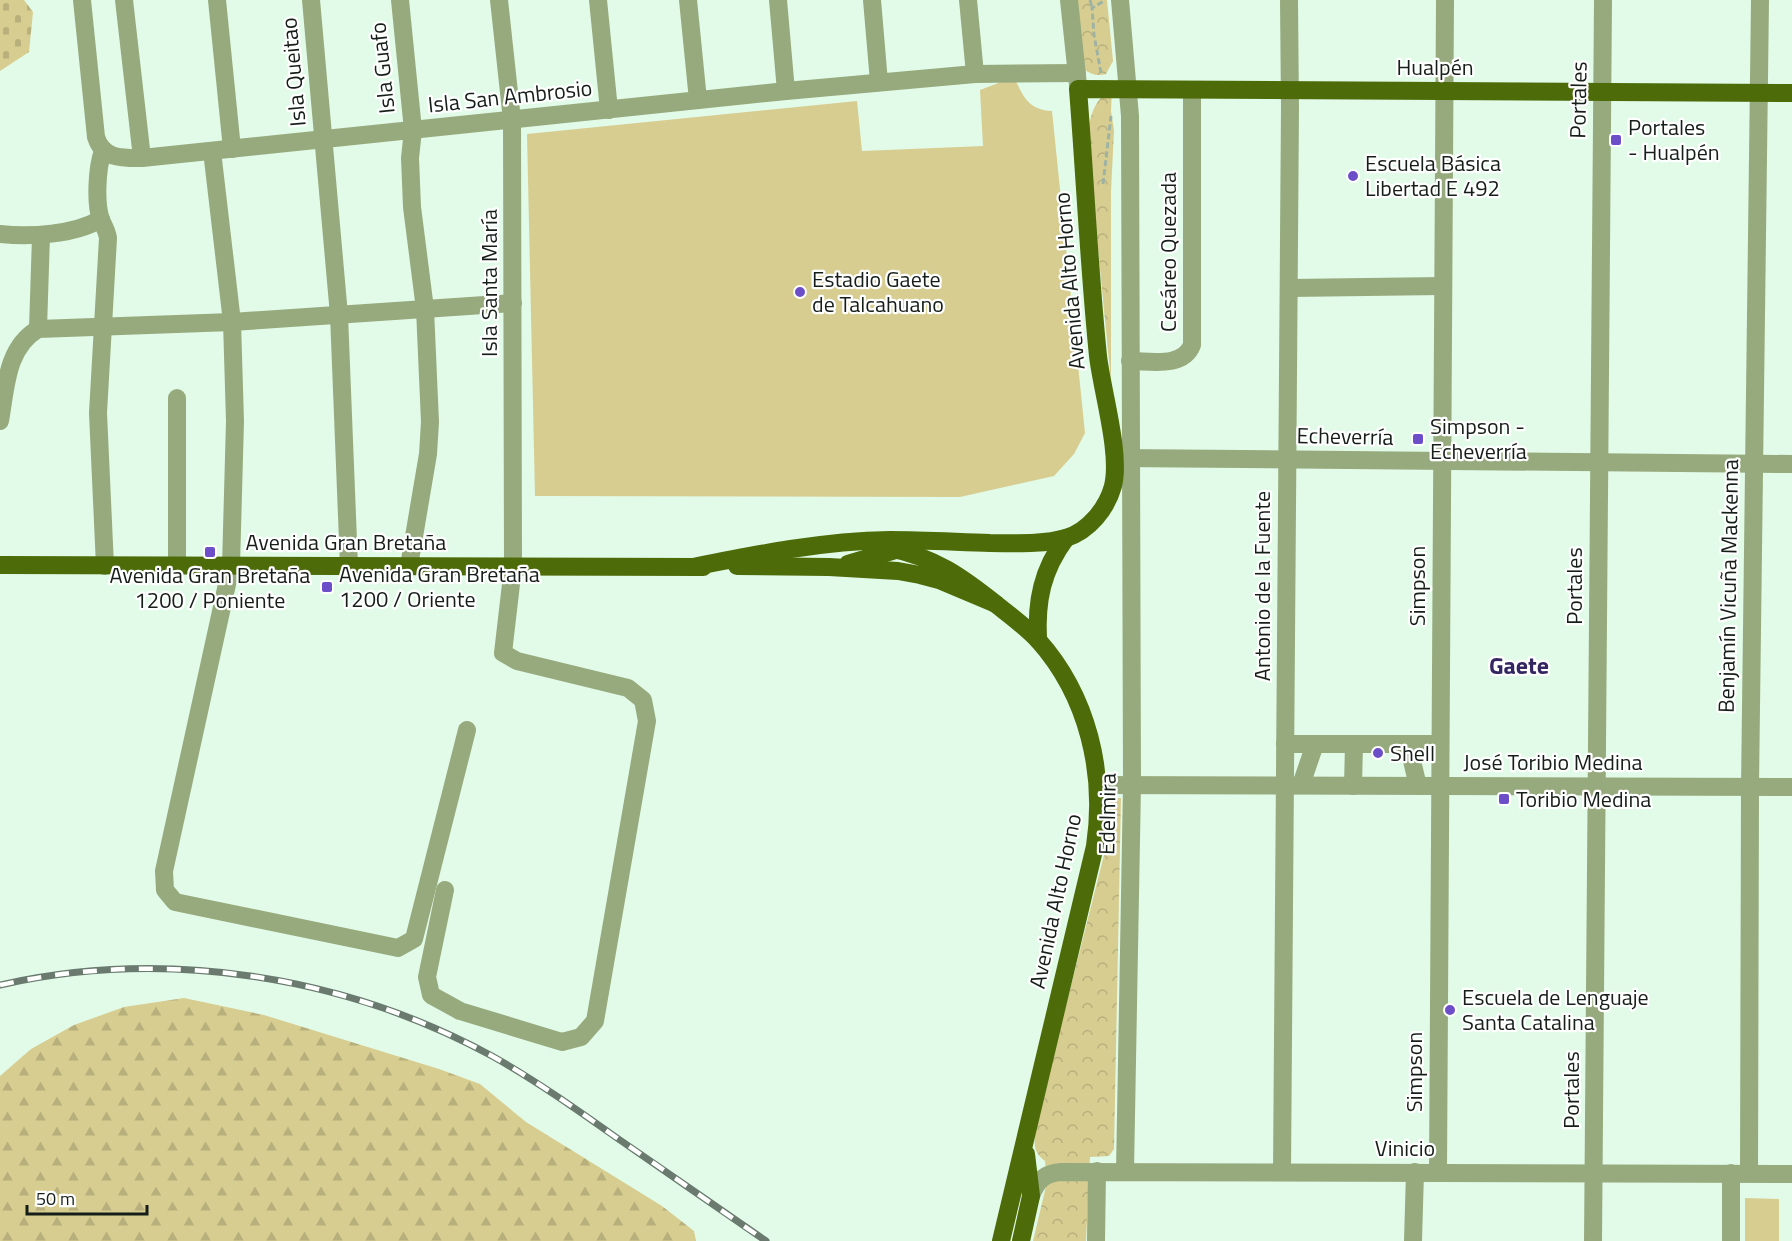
<svg xmlns="http://www.w3.org/2000/svg" width="1792" height="1241" font-family="'Titillium Web',sans-serif">
	<style>
		.forest { fill: url(#forest-firs) }
		.cemetery { fill: url(#cemetery-stones) }
		.park { fill: url(#park-crowns) }
		.pitch { fill: #d7cd91 }
		.lines { fill: none; stroke-linecap: round; stroke-linejoin: round }
		.path { stroke: #9fb3a4; stroke-width: 3; stroke-dasharray: 6 3; stroke-linecap: butt }
		.minor { stroke: #97aa7e; stroke-width: 18 }
		.major { stroke: #4d6b09; stroke-width: 18 }
		.rail-casing { stroke: #6a7a6f; stroke-width: 7 }
		.rail { stroke: #fff; stroke-width: 4.5; stroke-dasharray: 14; stroke-linecap: butt }
		.poi-dot { fill: #6c4fc8; stroke: #fff; stroke-width: 2 }
		.labels { text-anchor: middle; dominant-baseline: central; stroke-width: 4.5; stroke-linejoin: round; paint-order: stroke }
		.street-label { font-size: 22px; fill: #151e18; stroke: #fff }
		.poi-label { font-size: 22px; fill: #151e18; stroke: #fff; text-anchor: start }
		.neighbourhood-label { font-size: 24px; font-weight: bold; fill: #332661; stroke: #fff }
	</style>
	<defs>
		<pattern id="forest-firs" width="22" height="20" patternUnits="userSpaceOnUse" patternTransform="scale(1.5)"><rect width="22" height="20" fill="#d7cd91"/><path d="M5 1l3.5 6h-7zM16 11l3.5 6h-7z" fill="#b8b07c"/></pattern>
		<pattern id="cemetery-stones" width="16" height="16" patternUnits="userSpaceOnUse" patternTransform="scale(1.5)"><rect width="16" height="16" fill="#d7cd91"/><path d="M2 7V4a2 2 0 0 1 4 0v3zM10 15v-3a2 2 0 0 1 4 0v3z" fill="#b8b07c"/></pattern>
		<pattern id="park-crowns" width="20" height="18" patternUnits="userSpaceOnUse" patternTransform="scale(1.5)"><rect width="20" height="18" fill="#d7cd91"/><path d="M2 6a3 3 0 1 1 6 0M12 15a3 3 0 1 1 6 0" fill="none" stroke="#b8b07c"/></pattern>
	</defs>
	<rect width="100%" height="100%" fill="#e2fbe8"/>
	<!-- forest -->
	<polygon class="forest" points="184,998 264,1015 439,1069 480,1084 526,1122 662,1206 694,1231 696,1241 0,1241 0,1076 31,1049 74,1025 124,1007"/>
	<!-- cemetery -->
	<polygon class="cemetery" points="0,0 24,0 33,12 29,52 0,71"/>
	<!-- park -->
	<g class="park">
		<path d="M1075,0H1107L1113,61L1106,74C1096,76 1091,75 1083,68Z"/>
		<path d="M1112,90L1111,111L1114,130L1111,192V381L1087,137C1090,118 1093,99 1112,90Z"/>
		<path d="M1108,798H1121L1114,1149L1109,1156L1090,1157L1086,1241H1033L1047,1182L1045,1161C1030,1150 1035,1138 1037,1121L1109,835Z"/>
	</g>
	<!-- pitch -->
	<g class="pitch">
		<path d="M1014,77C1023,96 1028,110 1052,111L1085,433L1074,454L1054,476L960,497L535,496L527,134L857,101L862,151L983,146L980,90Z"/>
		<polygon points="1745,1198 1779,1199 1779,1241 1745,1241"/>
	</g>
	<g class="lines">
		<!-- path -->
		<g class="path">
			<polyline points="1090,0 1092,8"/>
			<polyline points="1101,73 1094,35 1092,8 1104,1"/>
			<polyline points="1103,184 1111,116"/>
		</g>
		<!-- minor -->
		<g class="minor">
			<path d="M82,0L96,137C103,159 121,158 142,158L786,91L975,74L1077,73"/>
			<polyline points="124,0 142,158"/>
			<polyline points="217,0 232,149"/>
			<polyline points="311,0 339,315 349,566"/>
			<polyline points="400,0 413,130 410,158 412,207 425,309 430,422 428,454 409,566"/>
			<polyline points="598,0 609,110"/>
			<polyline points="688,0 698,100"/>
			<polyline points="778,0 786,91"/>
			<polyline points="872,0 879,82"/>
			<polyline points="968,0 975,74"/>
			<polyline points="1069,0 1078,85"/>
			<polyline points="1120,0 1130,116 1132,785 1125,1171"/>
			<path d="M103,151C97,167 95,203 101,220C104,226 107,231 108,238L98,413L105,566"/>
			<polyline points="212,151 232,322 235,421 231,566 164,871 165,890 175,902 398,948 414,939 467,730"/>
			<path d="M0,234C30,237 74,235 101,219"/>
			<polyline points="1289,288 1443,286"/>
			<polyline points="38,329 41,236"/>
			<path d="M1130,361C1151,361 1183,368 1192,345V90"/>
			<path d="M0,421C6,388 6,348 38,329L232,322L513,303"/>
			<polyline points="1119,458 1792,464"/>
			<polyline points="177,566 177,398"/>
			<polyline points="1285,744 1439,744"/>
			<polyline points="1408,744 1418,786"/>
			<polyline points="1098,785 1792,787"/>
			<polyline points="1301,785 1315,744"/>
			<polyline points="1353,786 1354,744"/>
			<polyline points="445,890 427,977 431,995 460,1011 562,1042 581,1037 595,1021 647,721 643,700 628,688 517,661 503,653 513,567 512,120 499,0"/>
			<polyline points="1282,1172 1290,107 1289,0"/>
			<polyline points="1438,1172 1445,0"/>
			<polyline points="1749,1173 1750,787 1760,0"/>
			<path d="M1031,1196C1037,1181 1044,1173 1061,1172L1792,1174"/>
			<polyline points="1096,1241 1097,1171"/>
			<polyline points="1413,1241 1415,1172"/>
			<polyline points="1593,1241 1603,0"/>
			<polyline points="1731,1241 1731,1173"/>
		</g>
		<!-- major -->
		<g class="major">
			<path d="M889,548C934,557 962,577 997,605C1011,616 1026,627 1038,640C1088,696 1106,773 1095,846L1001,1241"/>
			<polyline points="848,564 902,548"/>
			<polyline points="0,565 703,567"/>
			<polyline points="737,566 829,567 898,571 920,575 939,580 996,604"/>
			<path d="M693,567C758,554 823,541 890,540C923,540 956,542 990,543C1014,543 1042,545 1066,538C1089,531 1107,508 1113,486C1121,453 1102,391 1098,356C1089,267 1085,178 1078,89L1792,93"/>
			<path d="M1038,640C1036,601 1042,570 1066,538"/>
			<polyline points="1021,1241 1031,1196 1026,1154"/>
		</g>
		<!-- rail casing -->
		<g class="rail-casing">
			<path id="rail" d="M0,985C165,948 343,975 492,1056C535,1080 576,1109 617,1138C667,1172 716,1207 766,1241"/>
		</g>
		<!-- rail -->
		<use href="#rail" class="rail"/>
	</g>
	<!-- markers -->
	<g class="poi-dot">
		<rect x="1610" y="134" width="12" height="12" rx="3"/>
		<circle cx="1353" cy="176" r="6"/>
		<circle cx="800" cy="292" r="6"/>
		<rect x="1412" y="433" width="12" height="12" rx="3"/>
		<rect x="204" y="546" width="12" height="12" rx="3"/>
		<rect x="321" y="581" width="12" height="12" rx="3"/>
		<circle cx="1378" cy="753" r="6"/>
		<rect x="1498" y="793" width="12" height="12" rx="3"/>
		<circle cx="1450" cy="1010" r="6"/>
	</g>
	<g class="labels">
		<!-- street labels -->
		<g class="street-label">
			<text x="1435" y="67">Hualpén</text>
			<text transform="translate(382 68) rotate(-96)">Isla Guafo</text>
			<text transform="translate(293 72) rotate(-95)">Isla Queitao</text>
			<text transform="translate(510 96) rotate(-6)">Isla San Ambrosio</text>
			<text transform="translate(1578 100) rotate(-89)">Portales</text>
			<text transform="translate(1168 252) rotate(-90)">Cesáreo Quezada</text>
			<text transform="translate(1069 281) rotate(-95)">Avenida Alto Horno</text>
			<text transform="translate(489 283) rotate(-90)">Isla Santa María</text>
			<text transform="translate(1345 436) rotate(1)">Echeverría</text>
			<text x="346" y="542">Avenida Gran Bretaña</text>
			<text transform="translate(1262 586) rotate(-90)">Antonio de la Fuente</text>
			<text transform="translate(1417 586) rotate(-90)">Simpson</text>
			<text transform="translate(1574 586) rotate(-90)">Portales</text>
			<text transform="translate(1728 586) rotate(-89)">Benjamín Vicuña Mackenna</text>
			<text x="1553" y="762">José Toribio Medina</text>
			<text transform="translate(1107 814) rotate(-89)">Edelmira</text>
			<text transform="translate(1055 901) rotate(-78)">Avenida Alto Horno</text>
			<text transform="translate(1414 1072) rotate(-90)">Simpson</text>
			<text transform="translate(1571 1090) rotate(-90)">Portales</text>
			<text x="1405" y="1148">Vinicio</text>
		</g>
		<!-- poi labels -->
		<g class="poi-label">
			<text x="1628" y="127">Portales<tspan x="1628" dy="25">- Hualpén</tspan></text>
			<text x="1365" y="163">Escuela Básica<tspan x="1365" dy="25">Libertad E 492</tspan></text>
			<text x="812" y="279">Estadio Gaete<tspan x="812" dy="25">de Talcahuano</tspan></text>
			<text x="1430" y="426">Simpson -<tspan x="1430" dy="25">Echeverría</tspan></text>
			<text x="339" y="574">Avenida Gran Bretaña<tspan x="339" dy="25">1200 / Oriente</tspan></text>
			<text x="210" y="575" text-anchor="middle">Avenida Gran Bretaña<tspan x="210" dy="25">1200 / Poniente</tspan></text>
			<text x="1390" y="753">Shell</text>
			<text x="1516" y="799">Toribio Medina</text>
			<text x="1462" y="997">Escuela de Lenguaje<tspan x="1462" dy="25">Santa Catalina</tspan></text>
		</g>
		<!-- neighbourhood labels -->
		<g class="neighbourhood-label">
			<text x="1519" y="665">Gaete</text>
		</g>
	</g>
	<!-- scale -->
	<path d="M27 1205v9h120v-9" fill="none" stroke="#151e18" stroke-width="3"/>
	<text x="36" y="1205" font-size="18" fill="#151e18" stroke="#ffffff" stroke-width="4.5" paint-order="stroke">50 m</text>
</svg>
